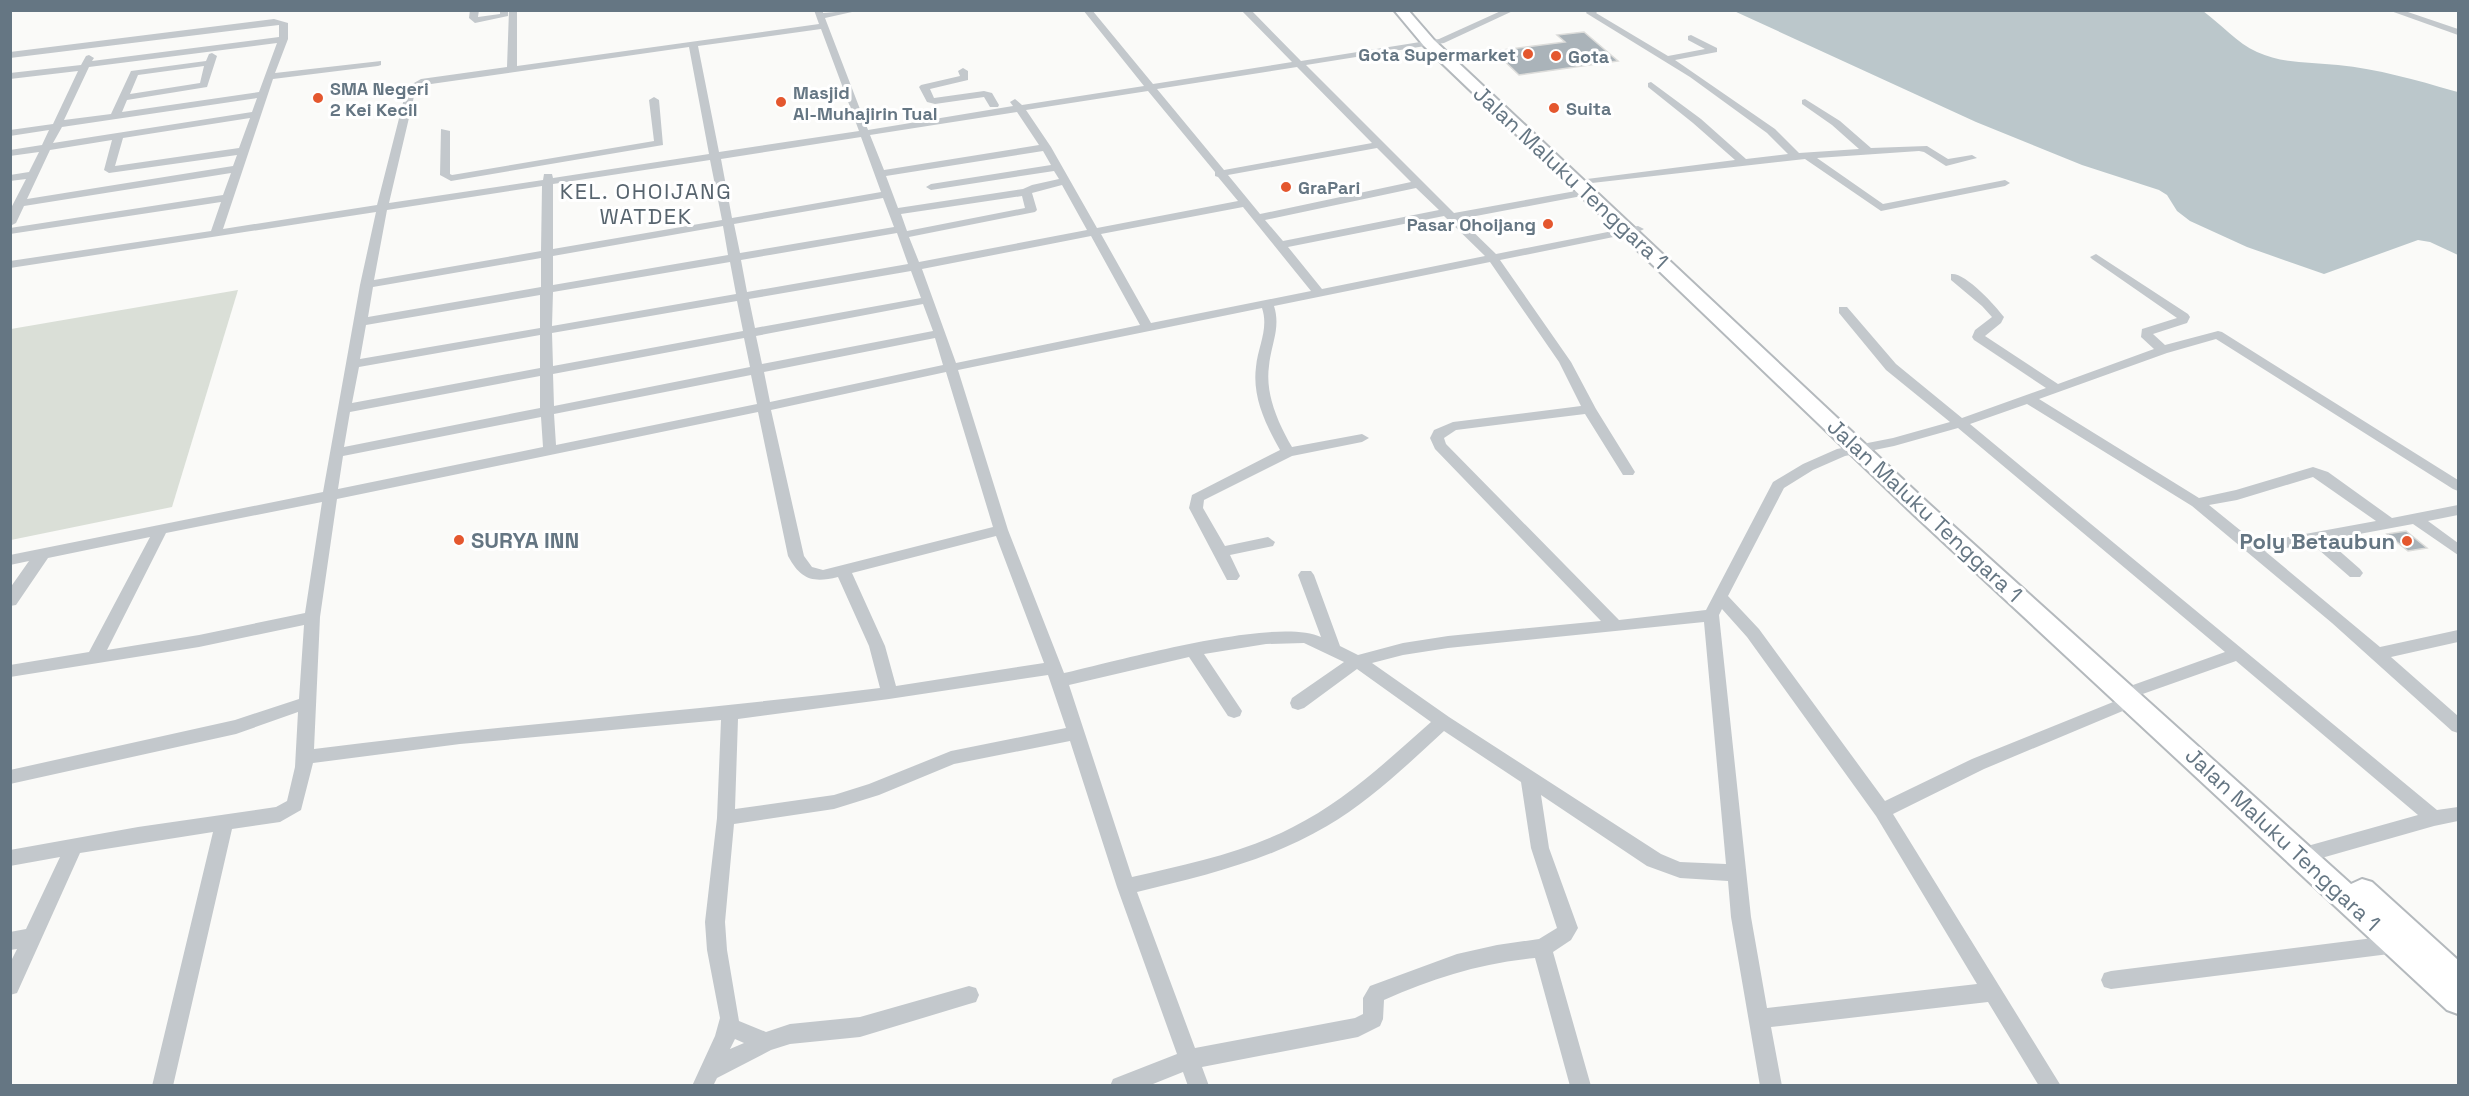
<svg xmlns="http://www.w3.org/2000/svg" width="2469" height="1096" font-family="'Space Grotesk',sans-serif">
	<style>
		.green { fill: #dadfd7 }
		.water { fill: #bbc7cb }
		.building { fill: #aab3b9; stroke: #dcdcda; stroke-width: 1.5 }
		.lines { fill: none; stroke-linecap: round; stroke-linejoin: round }
		.highway-casing { stroke: #b4b9bd; stroke-width: 4 }
		.minor { fill: #c3c8cc; fill-rule: evenodd }
		.highway { fill: #fff; fill-rule: evenodd }
		.poi-dot { fill: #e4572e; stroke: #fff; stroke-width: 2 }
		.labels { text-anchor: middle; dominant-baseline: central; stroke-width: 6; stroke-linejoin: round; paint-order: stroke }
		.far-poi-label { font-size: 18px; font-weight: bold; fill: #657683; stroke: #fff; text-anchor: start }
		.street-label { font-size: 22px; fill: #657683; stroke: #fff }
		.far-quarter-label { font-size: 22px; letter-spacing: 1.5px; fill: #57646e; stroke: #fff }
		.poi-label { font-size: 22px; font-weight: bold; fill: #657683; stroke: #fff; text-anchor: start }
	</style>
	<rect width="100%" height="100%" fill="#fafaf8"/>
	<!-- green -->
	<polygon class="green" points="238,290 172,507 11,540 11,329"/>
	<!-- water -->
	<path class="water" d="M1734,11H2203C2221,24 2237,43 2257,52C2283,64 2311,62 2338,65C2378,69 2416,80 2454,91L2458,92V255L2430,242L2418,240L2324,274L2247,247L2190,221L2177,211L2167,195L2159,190L2082,165L1976,122Z"/>
	<!-- building -->
	<g class="building">
		<polygon points="1584,32 1618,61 1519,75 1494,51 1565,42 1557,35"/>
		<polygon points="2406,531 2427,548 2408,551 2387,534"/>
	</g>
	<g class="lines">
		<!-- highway casing -->
		<g class="highway-casing">
			<polygon id="highway" points="1394,10 1408,10 1434,40 1928,503 2351,884 2362,879 2372,882 2458,960 2458,1014 2447,1010 1912,513 1424,46"/>
		</g>
		<!-- minor -->
		<g class="minor">
			<polygon points="470,10 479,10 478,17 500,14 500,10 508,10 508,16 475,23 469,18"/>
			<path d="M509,10H517V66L819,24L814,10H823V13L861,10L825,18L868,130L1013,106L1010,102L1015,99L1022,105L1144,86L1083,10H1092L1153,84L1292,62L1241,10H1251L1301,61L1439,39L1503,10H1515L1444,43L1306,65L1454,213L1587,189L1592,192L1587,195L1460,219L1496,254L1638,226L1644,229L1638,232L1500,260L1571,362L1596,409L1635,472L1633,475H1623L1585,414L1456,430L1444,438L1446,444L1619,620L1706,610L1773,482L1803,464L1837,449L1893,438L1950,422L1886,370L1839,313V307H1847L1896,364L1962,418L2046,388L1974,340L1972,337L1975,330L1992,317L1982,306L1951,280V274C1965,272 1995,305 2004,317L2001,323L1985,336L2058,384L2154,349L2141,337L2142,329L2177,318L2092,259L2090,257L2096,254L2188,314L2190,317L2187,323L2153,334L2165,345L2218,331L2222,332L2458,480V491L2453,489L2216,339L2167,353L2039,399L2199,498L2236,490L2313,467L2328,472L2392,518L2458,505V515L2428,521L2458,543V555L2413,524L2327,540L2360,569L2363,573L2360,577H2350L2311,543L2266,552L2380,647L2458,630V642L2391,657L2458,716V733L2452,731L2332,623L2192,506L2027,404L1970,424L2437,810L2458,807V821L2434,826L2318,859L2311,857L2309,851L2311,845L2418,815L2236,661L2137,696L2139,700L2137,705L1984,769L1893,814L2061,1086H2039L1988,1002L1771,1027L1782,1086H1760L1731,917L1728,881L1680,878L1647,866L1541,795L1549,848L1578,928L1571,940L1553,952L1591,1086H1570L1535,958C1481,963 1433,978 1384,1000L1383,1019L1380,1026L1358,1037L1202,1067L1209,1086H1188L1183,1072L1148,1086H1110L1113,1079L1177,1054L1117,887L1070,741L954,764L879,795L834,809L734,824L725,922L727,950L739,1021L766,1032L790,1024L860,1017L969,986L976,988L979,995L976,1002L969,1004L860,1037L790,1044L771,1050L717,1078L713,1086H692L715,1036L720,1018L707,950L705,922L717,818L721,720L460,744L313,763L301,810L280,822L232,829L173,1086H152L213,832L80,853L17,993L10,995V963L17,949L10,950V932L26,929L60,857L10,866V850L138,827L276,807L287,801L295,767L298,712L236,734L10,784V770L235,720L299,699L304,625L199,647L10,677V665L89,652L150,537L48,558L16,605L10,606V588L29,561L10,565V555L323,492L360,285L376,212L10,268V261L211,231L221,202L10,234V228L223,195L231,173L24,206L16,223L10,226V210L26,179L10,181V175L29,172L39,152L10,156V150L42,145L49,130L10,136V130L53,124L78,71L10,79V73L81,65L86,56L89,55L94,58L92,61L279,37V25L10,58V52L274,19L288,23V39L275,73L381,61V65L378,66L273,79L223,229L377,205L407,87L421,79L507,67ZM821,29L859,131L719,152L698,46ZM277,43L259,92L122,112L127,100L207,87L217,56L212,53L209,54L206,61L131,71L111,114L64,120L89,67ZM689,47L709,154L553,178L552,174H544L543,180L389,203L416,88L424,85ZM204,66L200,83L130,94L138,75ZM1297,67L1372,143L1224,170L1157,89ZM1148,91L1215,172V176L1218,177L1238,201L1097,228L1051,147L1026,110ZM257,98L252,112L53,143L62,127ZM1017,112L1039,145L884,170L870,135ZM250,118L239,148L115,166L123,138ZM861,137L881,192L732,218L721,159ZM112,140L104,170L109,173L237,155L233,166L27,199L50,150ZM1377,148L1411,182L1260,214L1228,175ZM1043,151L1051,165L931,184L926,187L931,190L1054,171L1059,179L1032,185L1023,189L898,208L886,176ZM710,160L722,220L553,249V184ZM1062,185L1087,230L919,262L909,237L1035,212L1037,210L1032,193ZM542,186L541,251L374,280L387,210ZM1416,188L1439,210L1283,241L1265,220ZM1022,196L1025,208L907,231L901,214ZM883,198L894,227L740,253L734,224ZM1243,207L1311,291L1151,323L1101,234ZM1444,216L1485,256L1322,289L1288,247ZM723,226L728,255L553,285V256ZM897,233L908,264L747,292L741,260ZM1091,236L1140,325L956,363L922,269ZM541,258V287L368,317L373,287ZM730,262L736,294L552,326L553,292ZM1490,262L1559,362L1581,406L1453,422L1434,430L1430,438L1435,449L1601,621L1448,636L1403,643L1358,655L1340,646L1314,575L1311,571H1301L1298,575L1321,637C1275,616 1118,661 1064,673L1008,530L958,370L1262,308C1269,329 1258,346 1256,367C1252,397 1266,425 1280,450L1192,495L1189,508L1227,580H1237L1240,576L1230,555L1273,546L1275,542L1268,537L1225,546L1203,508L1204,500L1292,456L1362,442L1369,438L1362,434L1292,447C1278,423 1265,394 1269,366C1271,344 1281,328 1274,306ZM911,271L921,298L755,328L749,299ZM540,295V328L360,359L366,325ZM737,301L743,331L553,366L552,333ZM923,304L933,331L762,364L756,336ZM540,335V368L352,403L359,367ZM744,338L750,367L554,406L553,374ZM935,338L943,365L770,402L764,372ZM946,372L993,527L823,570L812,567L804,556L771,410ZM751,375L757,404L556,445L554,414ZM540,376V408L344,447L350,412ZM758,412L788,556C801,580 813,583 838,577L869,646L880,688C691,711 502,725 314,749L320,617L337,499ZM541,417L543,447L338,489L343,456ZM1958,428L2225,652L2133,685L2131,690L2133,694L1972,759L1885,801L1759,629L1728,596L1784,488L1813,470L1845,456L1894,446ZM2313,477L2376,521L2256,543L2209,505L2237,500ZM322,502L305,613L199,635L107,650L166,533ZM996,536L1044,663L896,686L885,646L852,573ZM1722,609L1747,637L1876,816L1977,984L1767,1008L1751,917L1719,615ZM1704,622L1726,864L1680,862L1661,854L1449,717L1372,663L1403,655L1448,648ZM1304,643L1344,662L1292,698L1290,703L1292,708L1298,710L1304,708L1357,669L1431,722C1388,760 1345,801 1293,827C1243,853 1187,864 1132,877L1069,685L1189,657L1228,716L1234,718L1240,716L1242,711L1204,654L1266,644ZM1048,675L1066,728L951,751L869,784L834,795L735,809L738,719L889,699ZM1444,731L1521,782L1531,848L1557,928L1539,939L1497,945L1457,954L1370,986L1363,998V1014L1355,1018L1195,1048L1137,892C1203,876 1268,861 1327,826C1370,801 1407,765 1444,731ZM735,1039L744,1043L730,1049Z"/>
			<polygon points="1599,10 1596,13 1668,56 1705,49 1688,40 1688,36 1691,35 1717,48 1717,52 1675,60 1775,129 1799,153 1859,149 1832,125 1802,104 1802,100 1805,99 1840,121 1871,148 1927,146 1948,159 1972,155 1977,158 1946,166 1924,152 1919,151 1817,158 1883,204 2005,180 2010,183 2005,186 1881,211 1805,159 1583,184 1582,182 1587,179 1735,160 1693,123 1648,87 1648,83 1651,82 1701,119 1746,159 1788,154 1767,133 1690,77 1586,13 1588,10"/>
			<polygon points="2388,10 2402,10 2458,29 2458,35"/>
			<polygon points="963,68 968,71 968,80 930,89 934,98 984,91 992,93 999,105 998,107 990,107 984,97 935,104 927,102 919,87 921,85 960,76 958,71"/>
			<polygon points="654,97 659,100 663,145 451,181 440,175 441,129 450,131 450,174 452,175 654,141 649,100"/>
			<polygon points="2397,935 2404,938 2407,944 2404,950 2397,953 2111,989 2104,987 2101,980 2104,973 2111,971"/>
		</g>
		<!-- highway -->
		<use href="#highway" class="highway"/>
	</g>
	<!-- markers -->
	<g class="poi-dot">
		<circle cx="1528" cy="54" r="6"/>
		<circle cx="1556" cy="56" r="6"/>
		<circle cx="318" cy="98" r="6"/>
		<circle cx="781" cy="102" r="6"/>
		<circle cx="1554" cy="108" r="6"/>
		<circle cx="1286" cy="187" r="6"/>
		<circle cx="1548" cy="224" r="6"/>
		<circle cx="459" cy="540" r="6"/>
		<circle cx="2407" cy="541" r="6"/>
	</g>
	<g class="labels">
		<!-- far-poi labels -->
		<g class="far-poi-label">
			<text x="1516" y="54" text-anchor="end">Gota Supermarket</text>
			<text x="1568" y="56">Gota</text>
			<text x="330" y="88">SMA Negeri<tspan x="330" dy="21">2 Kei Kecil</tspan></text>
			<text x="793" y="92">Masjid<tspan x="793" dy="21">Al-Muhajirin Tual</tspan></text>
			<text x="1566" y="108">Suita</text>
			<text x="1298" y="187">GraPari</text>
			<text x="1536" y="224" text-anchor="end">Pasar Ohoijang</text>
		</g>
		<!-- street labels -->
		<g class="street-label">
			<text transform="translate(1571 177) rotate(43)">Jalan Maluku Tenggara 1</text>
			<text transform="translate(1925 510) rotate(43)">Jalan Maluku Tenggara 1</text>
			<text transform="translate(2283 839) rotate(43)">Jalan Maluku Tenggara 1</text>
		</g>
		<!-- far-quarter labels -->
		<g class="far-quarter-label">
			<text x="646" y="191">KEL. OHOIJANG<tspan x="646" dy="25">WATDEK</tspan></text>
		</g>
		<!-- poi labels -->
		<g class="poi-label">
			<text x="471" y="540">SURYA INN</text>
			<text x="2395" y="541" text-anchor="end">Poly Betaubun</text>
		</g>
	</g>
	<!-- border -->
	<rect width="2469" height="1096" fill="none" stroke="#657683" stroke-width="24"/>
</svg>
